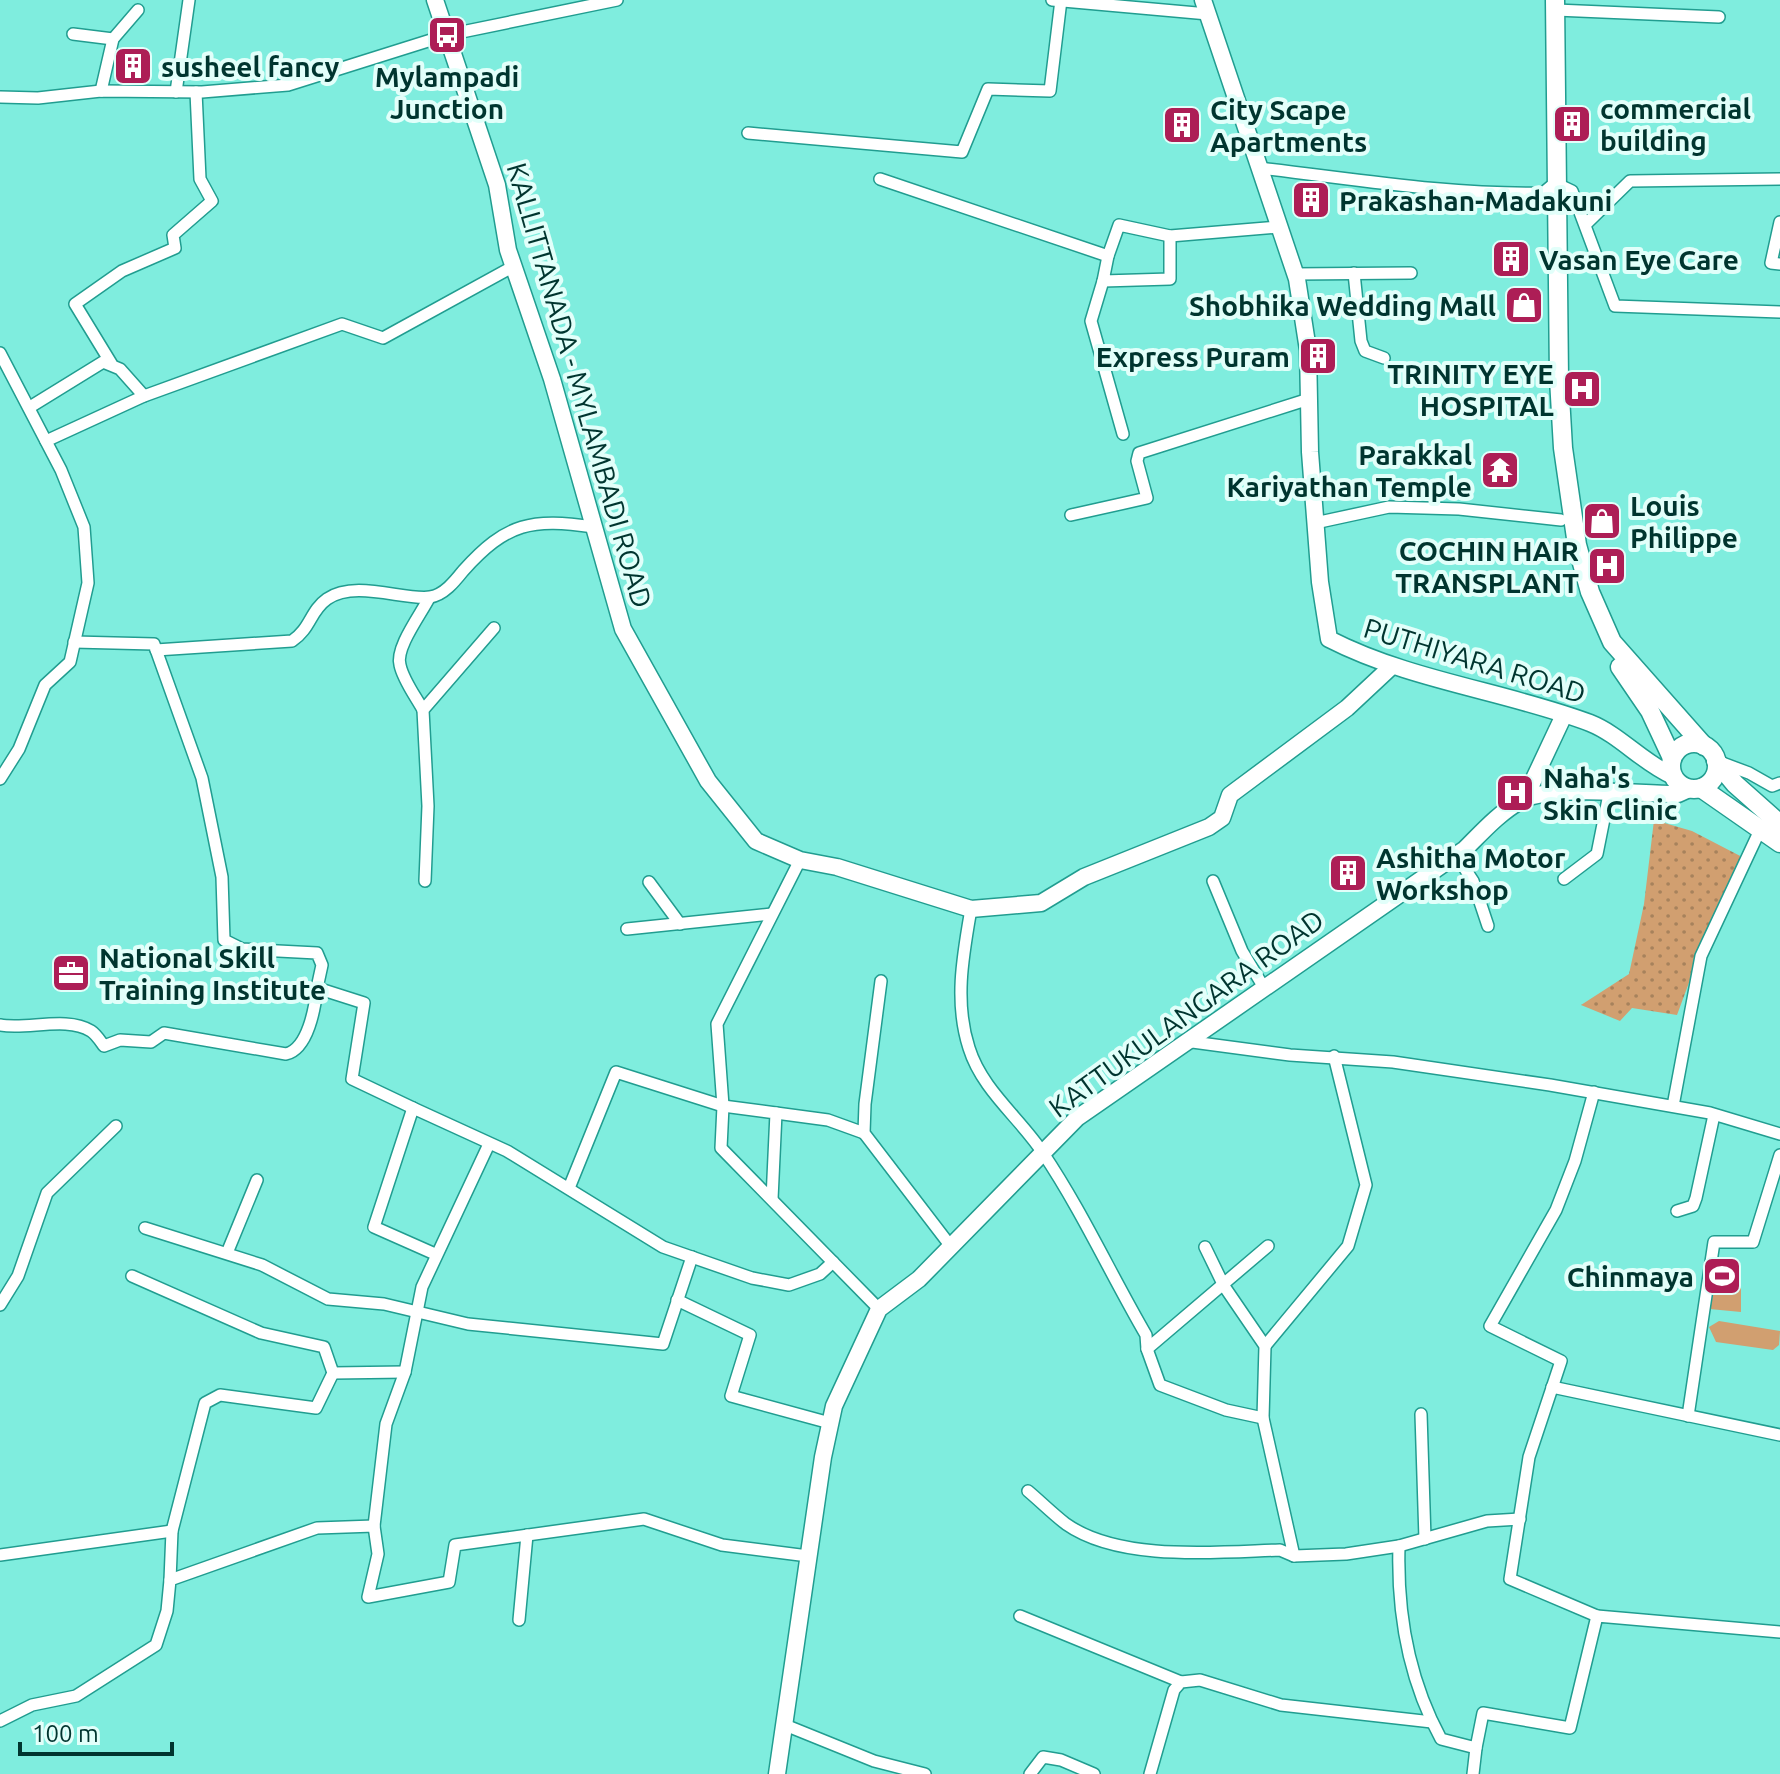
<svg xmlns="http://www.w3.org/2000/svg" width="1780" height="1774" font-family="Ubuntu,sans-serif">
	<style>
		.grass { fill: url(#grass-dots) }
		.garden { fill: #d19f70 }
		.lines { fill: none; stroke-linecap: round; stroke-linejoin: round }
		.street-casing { stroke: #219d90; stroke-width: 14 }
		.secondary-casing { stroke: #219d90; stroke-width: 19 }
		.primary-casing { stroke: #219d90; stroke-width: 21 }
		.street { stroke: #fff; stroke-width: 11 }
		.secondary { stroke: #fff; stroke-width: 16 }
		.primary { stroke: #fff; stroke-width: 18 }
		.labels { text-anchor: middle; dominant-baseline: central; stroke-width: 8; stroke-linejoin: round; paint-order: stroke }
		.poi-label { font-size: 28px; font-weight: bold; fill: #00352f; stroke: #e2fffa; text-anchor: start }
		.street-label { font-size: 28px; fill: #00352f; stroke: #e2fffa }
	</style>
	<defs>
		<pattern id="grass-dots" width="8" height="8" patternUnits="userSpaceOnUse" patternTransform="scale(2)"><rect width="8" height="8" fill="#d19f70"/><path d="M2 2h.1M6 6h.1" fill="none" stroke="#a7825c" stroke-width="1.8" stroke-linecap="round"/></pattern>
	</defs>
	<rect width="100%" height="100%" fill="#7fedde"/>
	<!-- grass -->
	<polygon class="grass" points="1654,820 1692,831 1746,859 1697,961 1677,1015 1632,1008 1620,1021 1581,1005 1629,974 1644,904"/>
	<!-- garden -->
	<g class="garden">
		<polygon points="1703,1286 1741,1288 1741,1312 1699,1308"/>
		<polygon points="1719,1321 1780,1331 1779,1345 1773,1350 1716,1342 1709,1327"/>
	</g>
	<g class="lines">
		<!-- street casing -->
		<g class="street-casing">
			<g id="street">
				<polyline points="1052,0 1208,14"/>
				<polyline points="1556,10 1719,17"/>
				<polyline points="73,34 113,39"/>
				<polyline points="101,91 113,39 138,10"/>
				<polyline points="176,92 189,0"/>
				<polyline points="0,97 38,98 101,91 202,92 288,85 447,35 617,0"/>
				<polyline points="748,133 962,152 988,89 1050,91 1061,0"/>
				<path d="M1259,168C1355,179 1448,195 1543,193L1555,183L1572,191L1615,306L1780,312"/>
				<polyline points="880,179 1108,256 1119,225 1170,236 1279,227"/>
				<polyline points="1780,222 1771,263 1780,264"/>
				<polyline points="1586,224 1630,181 1780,179"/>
				<polyline points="1108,256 1103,281 1170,279 1170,236"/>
				<polyline points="1354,273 1361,341 1365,351 1384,358"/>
				<polyline points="1295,274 1411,273"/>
				<polyline points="1103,281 1091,321 1123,434"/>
				<polyline points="0,353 61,470 84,527 88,583 70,662 45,685 19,749 0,779"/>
				<polyline points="111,363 75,304 122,271 175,248 173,235 212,201 200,179 196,92"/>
				<polyline points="30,407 103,362 120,369 144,396"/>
				<polyline points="46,441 144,396 342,324 383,338 514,266"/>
				<polyline points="1071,515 1147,498 1137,461 1139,453 1309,399"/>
				<polyline points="1315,523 1389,507 1459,509 1561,520"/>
				<polyline points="74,642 154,644 202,778 222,877 224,940 242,949 317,953 322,965 317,988 364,1003 352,1079 413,1108"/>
				<path d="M156,650L292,641C311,628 310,611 327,599C355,579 405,601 430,597C444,595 455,581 463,571C507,522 532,518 594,527"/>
				<path d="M423,710C416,697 403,680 400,665C395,648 421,614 429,598"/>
				<polyline points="1717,761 1749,773 1772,786 1780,783"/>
				<polyline points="1456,855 1473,881 1488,926"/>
				<polyline points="800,860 717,1024 723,1106 721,1148 879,1309"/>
				<polyline points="1564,879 1597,854 1609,794"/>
				<polyline points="425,881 428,806 423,710 494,628"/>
				<polyline points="1213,881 1242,951 1263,986"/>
				<polyline points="649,882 680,924"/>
				<path d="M971,909C963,955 954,1002 969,1048C982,1090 1020,1118 1043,1153C1082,1211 1111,1275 1146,1335L1147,1349L1160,1385L1226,1410L1263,1418"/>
				<polyline points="627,929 772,914"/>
				<polyline points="881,981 865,1104 864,1133 949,1244"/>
				<path d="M0,1025C27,1030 67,1016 91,1031C96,1034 101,1042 104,1046L120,1040L151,1042L164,1033L286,1054C308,1049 315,1008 317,988"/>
				<polyline points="1185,1041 1290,1055 1393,1062 1550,1085 1710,1113 1780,1134"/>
				<polyline points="1594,1092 1575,1161 1556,1210 1490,1326 1561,1361 1529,1457 1510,1579 1597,1616"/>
				<polyline points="1673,1106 1701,956 1760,830"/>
				<polyline points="776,1113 828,1120 864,1133"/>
				<polyline points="569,1188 616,1072 723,1106 776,1113 772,1199"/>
				<polyline points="1677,1211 1693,1206 1696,1198 1714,1115"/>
				<polyline points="145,1228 262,1265 328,1299 384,1304 468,1324 663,1344 692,1257"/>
				<polyline points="227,1253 257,1180"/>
				<polyline points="435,1254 374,1227 413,1108 507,1151 663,1247 752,1278 789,1285 820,1274 833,1262"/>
				<polyline points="132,1276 261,1333 324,1347 333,1373 405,1372"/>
				<polyline points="677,1300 750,1335 731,1396 830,1423"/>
				<polyline points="0,1305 18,1276 47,1193 116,1126"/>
				<polyline points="1265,1346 1348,1246 1366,1185 1334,1056"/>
				<polyline points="1147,1349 1268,1246"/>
				<polyline points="1552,1387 1780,1435"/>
				<polyline points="1421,1414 1425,1539"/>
				<polyline points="1688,1416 1714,1242 1753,1242 1780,1155"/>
				<path d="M1028,1491C1041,1502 1053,1514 1066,1524C1120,1562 1217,1552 1280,1550L1294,1556L1263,1418L1265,1346L1224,1286L1205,1247"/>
				<polyline points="374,1526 386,1424 405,1372 422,1287 489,1144"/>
				<polyline points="1399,1546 1487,1521 1520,1519"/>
				<polyline points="0,1555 172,1531"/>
				<path d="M1294,1556L1346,1554L1399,1546C1397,1613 1409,1680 1441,1739L1476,1748L1483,1713L1570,1728L1597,1616L1780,1632"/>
				<polyline points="170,1580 172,1531 205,1403 220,1395 316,1408 333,1373"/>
				<polyline points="1020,1616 1181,1682"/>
				<polyline points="519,1620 527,1535"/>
				<polyline points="0,1721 32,1705 76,1696 156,1645 167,1611 170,1580 317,1528 374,1526 378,1554 368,1597 449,1582 455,1545 644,1519 722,1545 808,1556"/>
				<polyline points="785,1725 874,1761 925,1774"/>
				<polyline points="1030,1774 1043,1757 1061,1760 1094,1774"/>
				<polyline points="1150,1774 1174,1690 1181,1682 1200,1680 1281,1705 1432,1722"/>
				<polyline points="1473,1774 1476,1748"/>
			</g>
		</g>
		<!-- secondary casing -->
		<g class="secondary-casing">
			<g id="secondary">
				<polyline points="435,0 497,185 508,250 552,379 623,629 708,781 756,841 800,860 837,867 971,909 1041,903 1084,877 1209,827 1222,818 1230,795 1347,708 1392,666"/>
				<path d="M1203,0L1297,279L1308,350L1310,452L1320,582L1329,639C1411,681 1505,691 1590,723C1620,735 1643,763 1673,776"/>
				<polyline points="1525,798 1564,715"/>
				<path d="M777,1774L823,1457L834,1406L879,1309L919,1279L1077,1118L1465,849C1483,831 1500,812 1522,800C1550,785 1643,794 1678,794L1689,789"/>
			</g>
		</g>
		<!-- primary casing -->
		<g class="primary-casing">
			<g id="primary">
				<polyline points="1555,0 1559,379 1563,448 1577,545 1590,592 1612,642 1704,746"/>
				<polyline points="1620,667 1650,711 1672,758"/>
				<circle cx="1694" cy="766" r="23"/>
				<polyline points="1716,761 1735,784 1780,824"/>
				<polyline points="1701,788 1780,843"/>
			</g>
		</g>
		<!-- street -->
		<use href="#street" class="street"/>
		<!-- secondary -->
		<use href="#secondary" class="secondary"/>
		<!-- primary -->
		<use href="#primary" class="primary"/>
	</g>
	<!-- icons -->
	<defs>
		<g id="bus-square" transform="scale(2)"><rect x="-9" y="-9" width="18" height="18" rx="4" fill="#ad1e56" stroke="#e2fffa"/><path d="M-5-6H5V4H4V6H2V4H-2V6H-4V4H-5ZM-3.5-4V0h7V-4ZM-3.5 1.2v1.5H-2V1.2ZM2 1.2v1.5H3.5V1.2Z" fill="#fff"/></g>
		<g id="building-square" transform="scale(2)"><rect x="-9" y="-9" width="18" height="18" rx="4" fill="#ad1e56" stroke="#e2fffa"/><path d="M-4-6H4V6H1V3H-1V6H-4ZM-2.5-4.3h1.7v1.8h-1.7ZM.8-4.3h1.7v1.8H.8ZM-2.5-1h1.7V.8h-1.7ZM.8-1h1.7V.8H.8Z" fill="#fff"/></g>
		<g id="shop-square" transform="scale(2)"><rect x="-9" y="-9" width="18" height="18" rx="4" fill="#ad1e56" stroke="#e2fffa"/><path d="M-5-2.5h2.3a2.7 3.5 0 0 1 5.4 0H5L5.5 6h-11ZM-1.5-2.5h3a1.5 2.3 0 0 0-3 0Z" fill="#fff"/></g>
		<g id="hospital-square" transform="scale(2)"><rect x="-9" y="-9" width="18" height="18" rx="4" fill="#ad1e56" stroke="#e2fffa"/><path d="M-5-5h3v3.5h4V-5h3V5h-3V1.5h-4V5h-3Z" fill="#fff"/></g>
		<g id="temple-square" transform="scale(2)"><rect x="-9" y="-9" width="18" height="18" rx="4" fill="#ad1e56" stroke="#e2fffa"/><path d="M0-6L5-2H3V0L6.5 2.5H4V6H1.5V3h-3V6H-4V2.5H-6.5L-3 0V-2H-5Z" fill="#fff"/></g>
		<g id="office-square" transform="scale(2)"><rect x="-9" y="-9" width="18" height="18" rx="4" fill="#ad1e56" stroke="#e2fffa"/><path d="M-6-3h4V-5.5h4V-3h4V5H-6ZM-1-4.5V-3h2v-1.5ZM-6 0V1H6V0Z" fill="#fff"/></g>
		<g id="stadium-square" transform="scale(2)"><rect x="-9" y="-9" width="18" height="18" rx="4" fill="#ad1e56" stroke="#e2fffa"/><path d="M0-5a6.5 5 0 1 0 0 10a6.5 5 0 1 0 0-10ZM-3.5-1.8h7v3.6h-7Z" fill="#fff"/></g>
	</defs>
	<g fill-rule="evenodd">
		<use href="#bus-square" x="447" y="35"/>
		<use href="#building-square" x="133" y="66"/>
		<use href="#building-square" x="1572" y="124"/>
		<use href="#building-square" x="1182" y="125"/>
		<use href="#building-square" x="1311" y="200"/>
		<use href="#building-square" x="1511" y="259"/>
		<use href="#shop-square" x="1524" y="305"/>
		<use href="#building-square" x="1318" y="356"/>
		<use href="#hospital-square" x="1582" y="389"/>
		<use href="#temple-square" x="1500" y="470"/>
		<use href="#shop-square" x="1602" y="521"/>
		<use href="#hospital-square" x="1607" y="566"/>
		<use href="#hospital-square" x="1515" y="793"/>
		<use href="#building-square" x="1348" y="873"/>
		<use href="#office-square" x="71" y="973"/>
		<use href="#stadium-square" x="1722" y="1276"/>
	</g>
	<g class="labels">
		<!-- poi labels -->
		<g class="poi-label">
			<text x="161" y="66">susheel fancy</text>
			<text x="447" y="76" text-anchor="middle">Mylampadi<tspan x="447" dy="32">Junction</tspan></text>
			<text x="1600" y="108">commercial<tspan x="1600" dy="32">building</tspan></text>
			<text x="1210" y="109">City Scape<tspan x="1210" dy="32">Apartments</tspan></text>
			<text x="1339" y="200">Prakashan-Madakuni</text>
			<text x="1539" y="259">Vasan Eye Care</text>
			<text x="1496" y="305" text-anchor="end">Shobhika Wedding Mall</text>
			<text x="1290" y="356" text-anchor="end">Express Puram</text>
			<text x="1554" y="373" text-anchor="end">TRINITY EYE<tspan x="1554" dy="32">HOSPITAL</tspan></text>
			<text x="1472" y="454" text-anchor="end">Parakkal<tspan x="1472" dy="32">Kariyathan Temple</tspan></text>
			<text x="1630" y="505">Louis<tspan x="1630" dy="32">Philippe</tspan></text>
			<text x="1579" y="550" text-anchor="end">COCHIN HAIR<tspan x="1579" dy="32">TRANSPLANT</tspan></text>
			<text x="1543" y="777">Naha's<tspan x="1543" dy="32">Skin Clinic</tspan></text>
			<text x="1376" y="857">Ashitha Motor<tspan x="1376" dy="32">Workshop</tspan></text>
			<text x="99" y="957">National Skill<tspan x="99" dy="32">Training Institute</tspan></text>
			<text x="1694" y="1276" text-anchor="end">Chinmaya</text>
		</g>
		<!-- street labels -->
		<g class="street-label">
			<text transform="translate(580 385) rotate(74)">KALLITTANADA - MYLAMBADI ROAD</text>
			<text transform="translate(1475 660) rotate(17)">PUTHIYARA ROAD</text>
			<text transform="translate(1186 1013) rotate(-36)">KATTUKULANGARA ROAD</text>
		</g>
	</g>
	<!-- scale -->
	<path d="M20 1742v12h152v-12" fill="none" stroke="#00352f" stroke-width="4"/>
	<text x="32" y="1742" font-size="24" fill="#00352f" stroke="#e2fffa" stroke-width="6" paint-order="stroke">100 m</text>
</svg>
